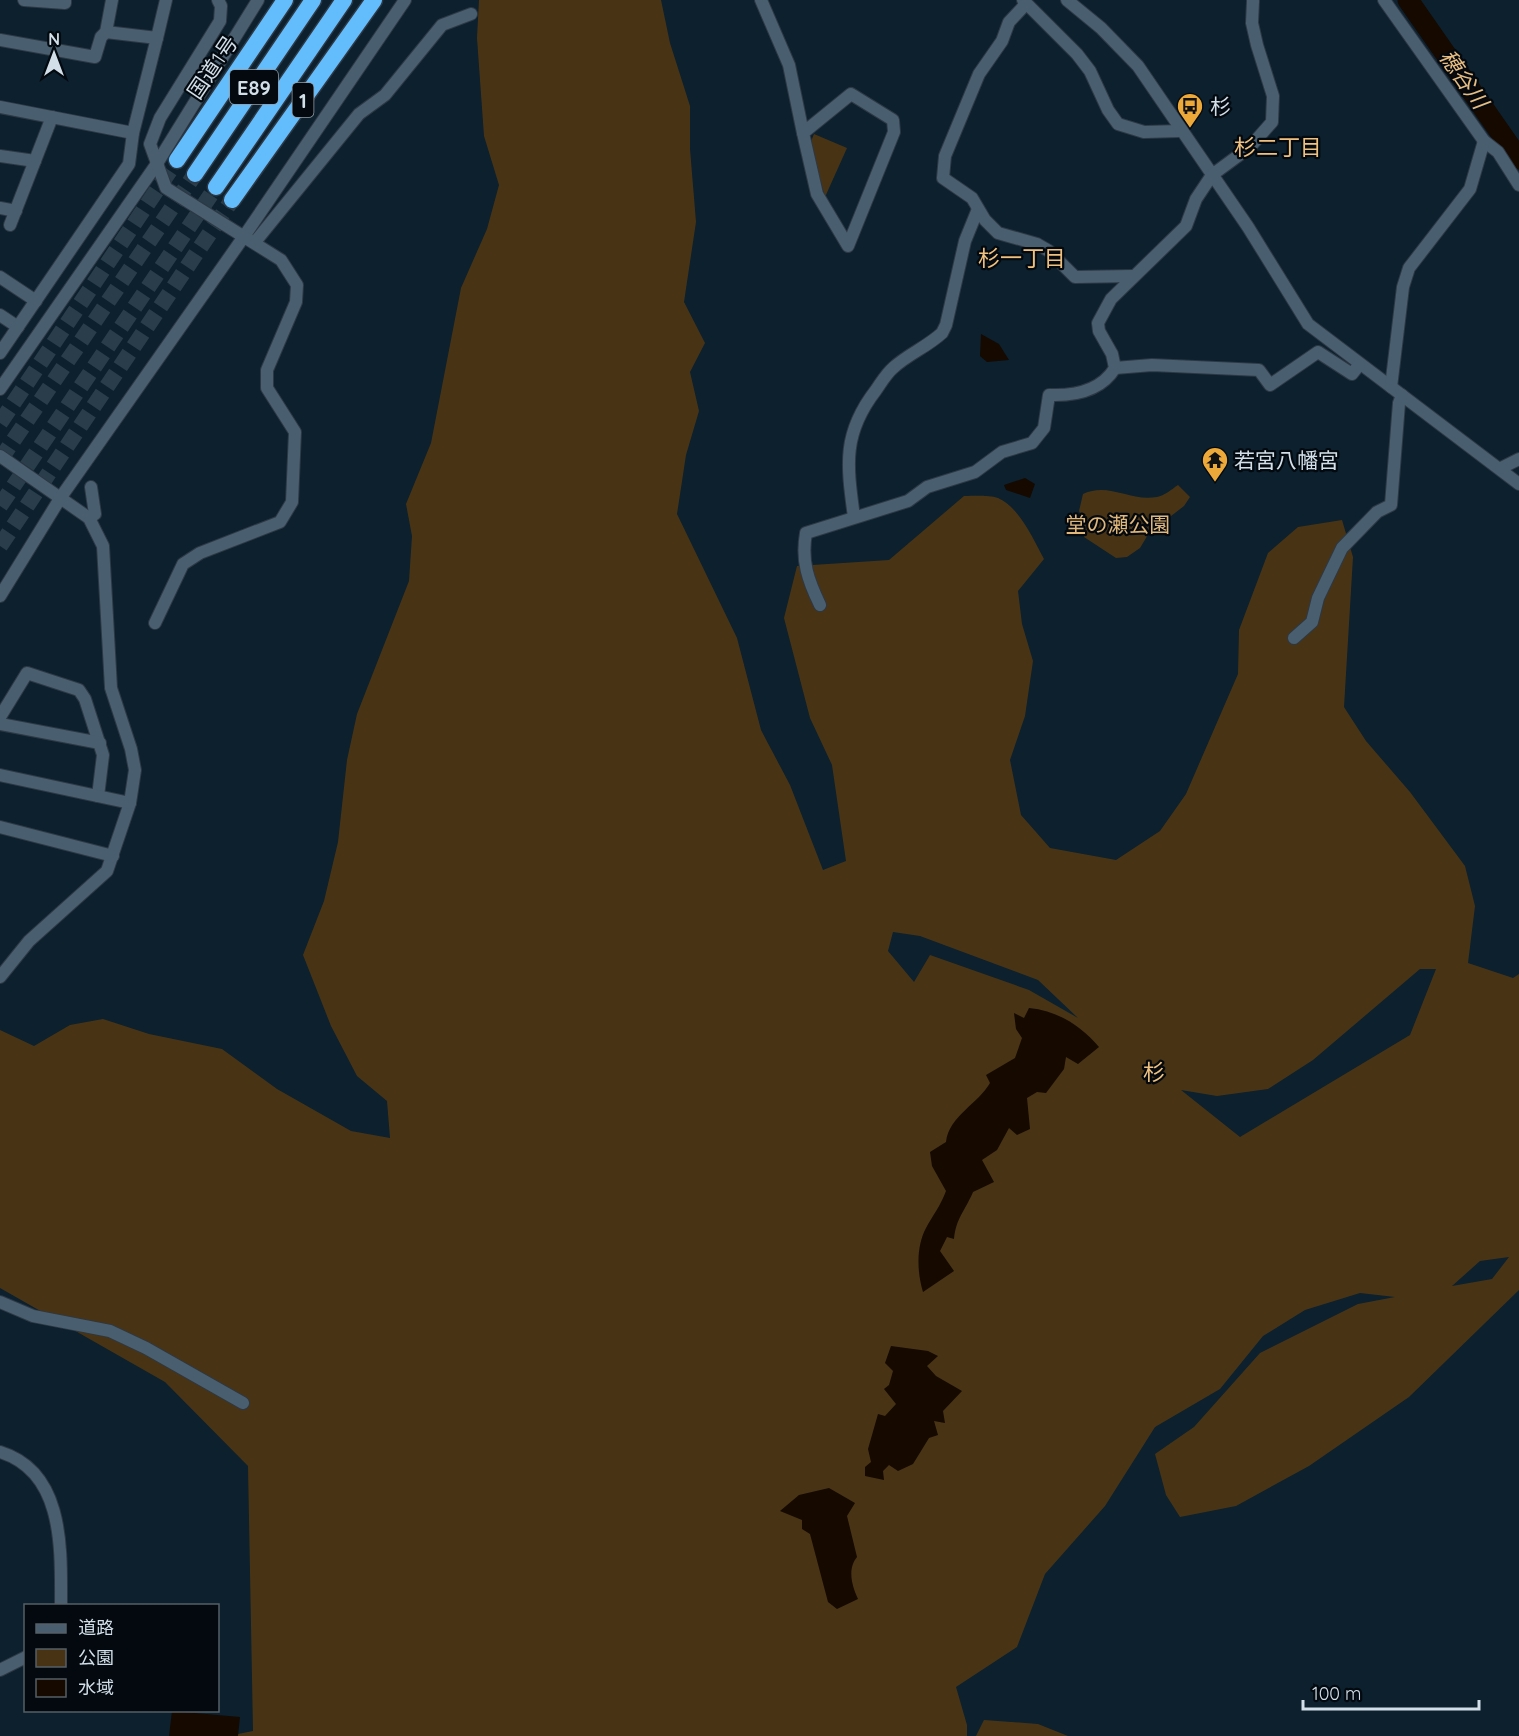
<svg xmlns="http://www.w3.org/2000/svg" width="1519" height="1736" font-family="Quicksand,'Noto Sans JP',sans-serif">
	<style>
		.green { fill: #483414; fill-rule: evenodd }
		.water { fill: #150900 }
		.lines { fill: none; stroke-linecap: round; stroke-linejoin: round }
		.river { stroke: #150900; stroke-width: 21 }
		.highway-tunnel { stroke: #2a3d4a; stroke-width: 16; stroke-dasharray: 16 8; stroke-linecap: butt }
		.minor-casing { stroke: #2e3844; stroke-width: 14 }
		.highway-casing { stroke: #2e3844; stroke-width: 19 }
		.minor { stroke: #495f70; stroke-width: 12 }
		.highway { stroke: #63bcfb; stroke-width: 16 }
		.labels { text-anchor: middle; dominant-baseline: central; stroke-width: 4.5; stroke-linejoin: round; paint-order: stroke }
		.shield { fill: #03090f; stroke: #949fa7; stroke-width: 1.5 }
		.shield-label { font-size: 20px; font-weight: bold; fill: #d2dfe8 }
		.street-label { font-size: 21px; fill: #d2dfe8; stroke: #03090f }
		.poi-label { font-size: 21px; fill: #d2dfe8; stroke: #03090f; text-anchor: start }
		.park-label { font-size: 21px; fill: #e0b679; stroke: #03090f }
		.water-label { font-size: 22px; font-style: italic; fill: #e8bd80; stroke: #03090f }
		.neighbourhood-label { font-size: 22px; fill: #f0c17e; stroke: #03090f }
	</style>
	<rect width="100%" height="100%" fill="#0c202e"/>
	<!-- green -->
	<g class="green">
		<path d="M479,0H661L670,43L690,106V149L696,222L684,302L705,343L690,372L699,411L686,455L677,514L737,638L761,730L790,785L823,870L846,861L832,765L810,718L784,618L797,566L889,560L964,496C974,496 989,495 998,498C1020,508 1033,539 1044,559L1018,591L1022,624L1033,661L1025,716L1010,760L1021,815L1050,848L1116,860L1160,831L1186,794L1238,674L1239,630L1268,553L1298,527L1342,520L1353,557L1344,707L1366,741L1410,792L1465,866L1475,906L1468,963L1513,978L1519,974V1290L1409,1397L1309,1466L1236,1506L1180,1517L1166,1495L1155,1454L1194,1427L1260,1353L1358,1304L1395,1297L1360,1293L1305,1310L1263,1336L1220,1389L1155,1427L1105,1506L1045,1574L1017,1647L956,1687L967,1725V1736H228L253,1731L248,1466L165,1382L0,1288V1030L34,1046L70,1025L103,1019L149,1034L222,1049L277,1089L351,1131L390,1138L387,1101L357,1076L331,1026L303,955L324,901L338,842L347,760L357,714L409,581L412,536L406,504L431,443L461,288L487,229L499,185L484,136L477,38ZM893,932L920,936L1038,980L1078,1018L1029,990L930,955L914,982L888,951ZM1420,969H1436L1410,1035L1240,1137L1181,1090L1217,1096L1268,1089L1313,1060ZM1509,1257L1492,1279L1452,1286L1480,1261Z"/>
		<polygon points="814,134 847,148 825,197 810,144"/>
		<path d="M1178,485L1190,497L1184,506L1149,533L1140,548L1127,557L1116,558L1084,537L1083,519L1079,511L1083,494C1109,482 1130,502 1157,497C1164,496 1172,489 1178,485Z"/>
		<polygon points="984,1720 1038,1724 1068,1736 976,1736"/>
	</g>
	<!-- water -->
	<g class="water">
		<polygon points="981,334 999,344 1009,360 987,362 980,356"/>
		<polygon points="1025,478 1035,484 1030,498 1006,490 1004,485"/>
		<path d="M1029,1008C1058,1011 1080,1025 1099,1047L1078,1064L1066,1057L1064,1069L1046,1093L1037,1092L1027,1098L1030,1129L1017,1135L1009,1128L997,1150L982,1160L994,1182L973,1192C965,1211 956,1218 954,1239L947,1237L940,1251L954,1271L923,1292C917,1272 916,1247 926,1228C933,1215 941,1205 946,1191L932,1166L930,1152L946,1142C949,1116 978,1104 990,1083L986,1075L1015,1058L1022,1038L1016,1029L1014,1013L1024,1018Z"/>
		<polygon points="891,1346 928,1351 938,1356 927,1366 936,1376 962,1391 943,1411 945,1423 934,1421 938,1435 929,1438 913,1464 898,1471 889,1465 883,1471 884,1480 865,1476 865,1467 871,1462 868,1449 878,1414 885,1416 896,1404 884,1389 889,1385 893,1371 885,1363"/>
		<path d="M829,1488L855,1503L847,1516L857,1557C847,1569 852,1586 858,1599L837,1609L828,1602L810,1534L802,1529V1520L780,1511L799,1495Z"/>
		<polygon points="172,1711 240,1717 238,1736 169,1736"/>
	</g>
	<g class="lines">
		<!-- river -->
		<polyline class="river" points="1408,0 1519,159"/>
		<!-- highway-tunnel -->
		<g class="highway-tunnel">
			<polyline points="0,423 177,160"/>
			<polyline points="0,460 195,174"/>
			<polyline points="0,506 216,187"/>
			<polyline points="0,546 232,200"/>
		</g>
		<!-- minor casing -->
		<g class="minor-casing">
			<g id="minor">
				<polyline points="24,0 65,3 65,0"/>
				<polyline points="761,0 789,65 803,133"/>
				<polyline points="1023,0 1077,54 1090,71 1108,110 1118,124 1144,132 1180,131"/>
				<polyline points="1067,0 1101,28 1138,66 1248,227 1308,324 1519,484"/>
				<polyline points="1384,0 1484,141 1498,152 1519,185"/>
				<polyline points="1026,4 1009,22 1002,41 979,74 945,156 943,178 972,198 985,220 998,233 1037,244 1049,251 1075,277 1133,276"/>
				<polyline points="106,32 157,38 166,0"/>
				<polyline points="0,40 95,57 101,37 106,32 112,0"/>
				<polygon points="851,94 893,120 894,132 848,246 817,194 803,133"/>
				<polyline points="0,107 133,133"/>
				<polyline points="0,156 35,161"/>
				<polyline points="0,208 16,211"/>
				<polyline points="10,225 52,117"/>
				<polyline points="255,242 359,114 385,95 442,25 471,14"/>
				<polyline points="0,277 36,301"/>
				<polyline points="0,315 18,327"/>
				<polyline points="0,353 129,164 133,133 157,38"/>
				<polyline points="1115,368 1152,365 1259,370 1270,385 1318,352 1352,374 1359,365"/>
				<polyline points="1391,387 1403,287 1409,268 1470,189 1484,141"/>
				<polyline points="0,389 156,165 258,0"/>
				<polyline points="0,456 89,518 103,546 111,688 131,749 135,770 130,803 107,871 29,941 0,977"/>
				<polyline points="1501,468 1519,459"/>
				<path d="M854,517C847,465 842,434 876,390C881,383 886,374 893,368C908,354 927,347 942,333L946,325L965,241L978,209"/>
				<polyline points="89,518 95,514 91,487"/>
				<polyline points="0,596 61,497 245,235 405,0"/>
				<path d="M820,605C808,580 801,561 806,533L908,501L927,487L975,472L1002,452L1032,443L1044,428L1049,395C1075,396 1101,391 1115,368L1112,354L1099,331L1098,323L1111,299L1186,226L1196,199L1212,175L1250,147L1272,122L1273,96L1257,45L1252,23L1253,1"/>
				<polyline points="155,623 183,564 200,553 280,522 292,502 295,432 267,388 267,370 296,302 297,285 281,260 166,188 150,144 160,118 220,21 221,6 218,0"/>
				<polyline points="1294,638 1312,622 1318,598 1342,548 1377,512 1391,505 1399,403 1402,395"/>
				<polyline points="0,717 27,673 79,690 85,699 103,755 98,796"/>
				<polyline points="0,724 100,743"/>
				<polyline points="0,775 130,803"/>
				<polyline points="0,827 113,856"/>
				<polyline points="0,1302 33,1316 110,1331 146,1348 243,1403"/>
				<path d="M0,1452C65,1472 61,1550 61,1606"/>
				<polyline points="0,1670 26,1657"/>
			</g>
		</g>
		<!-- highway casing -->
		<g class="highway-casing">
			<g id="highway">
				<polyline points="177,160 285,0"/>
				<polyline points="195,174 313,0"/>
				<polyline points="216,187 344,0"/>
				<polyline points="232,200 374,0"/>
			</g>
		</g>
		<!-- minor -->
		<use href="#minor" class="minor"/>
		<!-- highway -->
		<use href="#highway" class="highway"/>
	</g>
	<!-- icons -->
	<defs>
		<g id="bus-pin" transform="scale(1.35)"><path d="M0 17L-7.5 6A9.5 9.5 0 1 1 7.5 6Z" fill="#eca93a" stroke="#03090f"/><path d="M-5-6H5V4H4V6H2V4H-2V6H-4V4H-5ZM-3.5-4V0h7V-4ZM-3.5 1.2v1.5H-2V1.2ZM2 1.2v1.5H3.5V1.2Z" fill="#111"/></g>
		<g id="temple-pin" transform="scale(1.35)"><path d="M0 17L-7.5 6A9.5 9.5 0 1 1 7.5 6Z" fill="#eca93a" stroke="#03090f"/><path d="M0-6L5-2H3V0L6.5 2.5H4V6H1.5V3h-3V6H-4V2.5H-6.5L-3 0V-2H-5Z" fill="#111"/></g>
	</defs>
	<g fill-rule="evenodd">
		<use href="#bus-pin" x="1190" y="106"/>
		<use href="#temple-pin" x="1215" y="460"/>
	</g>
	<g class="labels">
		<!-- shield labels -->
		<g class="shield">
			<rect x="230" y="70" width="48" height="34" rx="4.5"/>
			<rect x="292.5" y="83" width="21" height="34" rx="4.5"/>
		</g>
		<g class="shield-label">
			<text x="254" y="87">E89</text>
			<text x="303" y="100">1</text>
		</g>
		<!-- street labels -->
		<g class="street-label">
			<text transform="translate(212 67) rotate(-56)">国道1号</text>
		</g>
		<!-- poi labels -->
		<g class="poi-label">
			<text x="1210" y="106">杉</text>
			<text x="1234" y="460">若宮八幡宮</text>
		</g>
		<!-- park labels -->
		<g class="park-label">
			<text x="1118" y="524">堂の瀬公園</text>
		</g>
		<!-- water labels -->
		<g class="water-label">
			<text transform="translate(1464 79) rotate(55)">穂谷川</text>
		</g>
		<!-- neighbourhood labels -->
		<g class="neighbourhood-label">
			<text x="1278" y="147">杉二丁目</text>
			<text x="1022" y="258">杉一丁目</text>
			<text x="1154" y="1072">杉</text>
		</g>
	</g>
	<!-- legend -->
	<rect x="24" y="1604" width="195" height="108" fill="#03090f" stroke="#565f66" stroke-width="1.5"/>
	<rect x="36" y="1624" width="30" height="9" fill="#495f70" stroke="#565f66" stroke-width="1.5"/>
	<text x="78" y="1634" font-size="18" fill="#d2dfe8">道路</text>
	<rect x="36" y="1649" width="30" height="18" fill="#483414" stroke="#565f66" stroke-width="1.5"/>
	<text x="78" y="1664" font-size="18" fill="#d2dfe8">公園</text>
	<rect x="36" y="1679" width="30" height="18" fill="#150900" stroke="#565f66" stroke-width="1.5"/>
	<text x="78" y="1694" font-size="18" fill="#d2dfe8">水域</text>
	<!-- north arrow -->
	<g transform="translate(54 54)" stroke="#03090f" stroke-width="4.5" paint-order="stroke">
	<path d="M0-4.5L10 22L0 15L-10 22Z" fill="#d2dfe8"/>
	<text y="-9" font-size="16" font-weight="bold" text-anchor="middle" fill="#d2dfe8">N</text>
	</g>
	<!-- scale -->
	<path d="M1303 1700v9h176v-9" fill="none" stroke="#d2dfe8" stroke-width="3"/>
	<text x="1312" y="1700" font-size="18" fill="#d2dfe8" stroke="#03090f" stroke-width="4.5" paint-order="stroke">100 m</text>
</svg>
